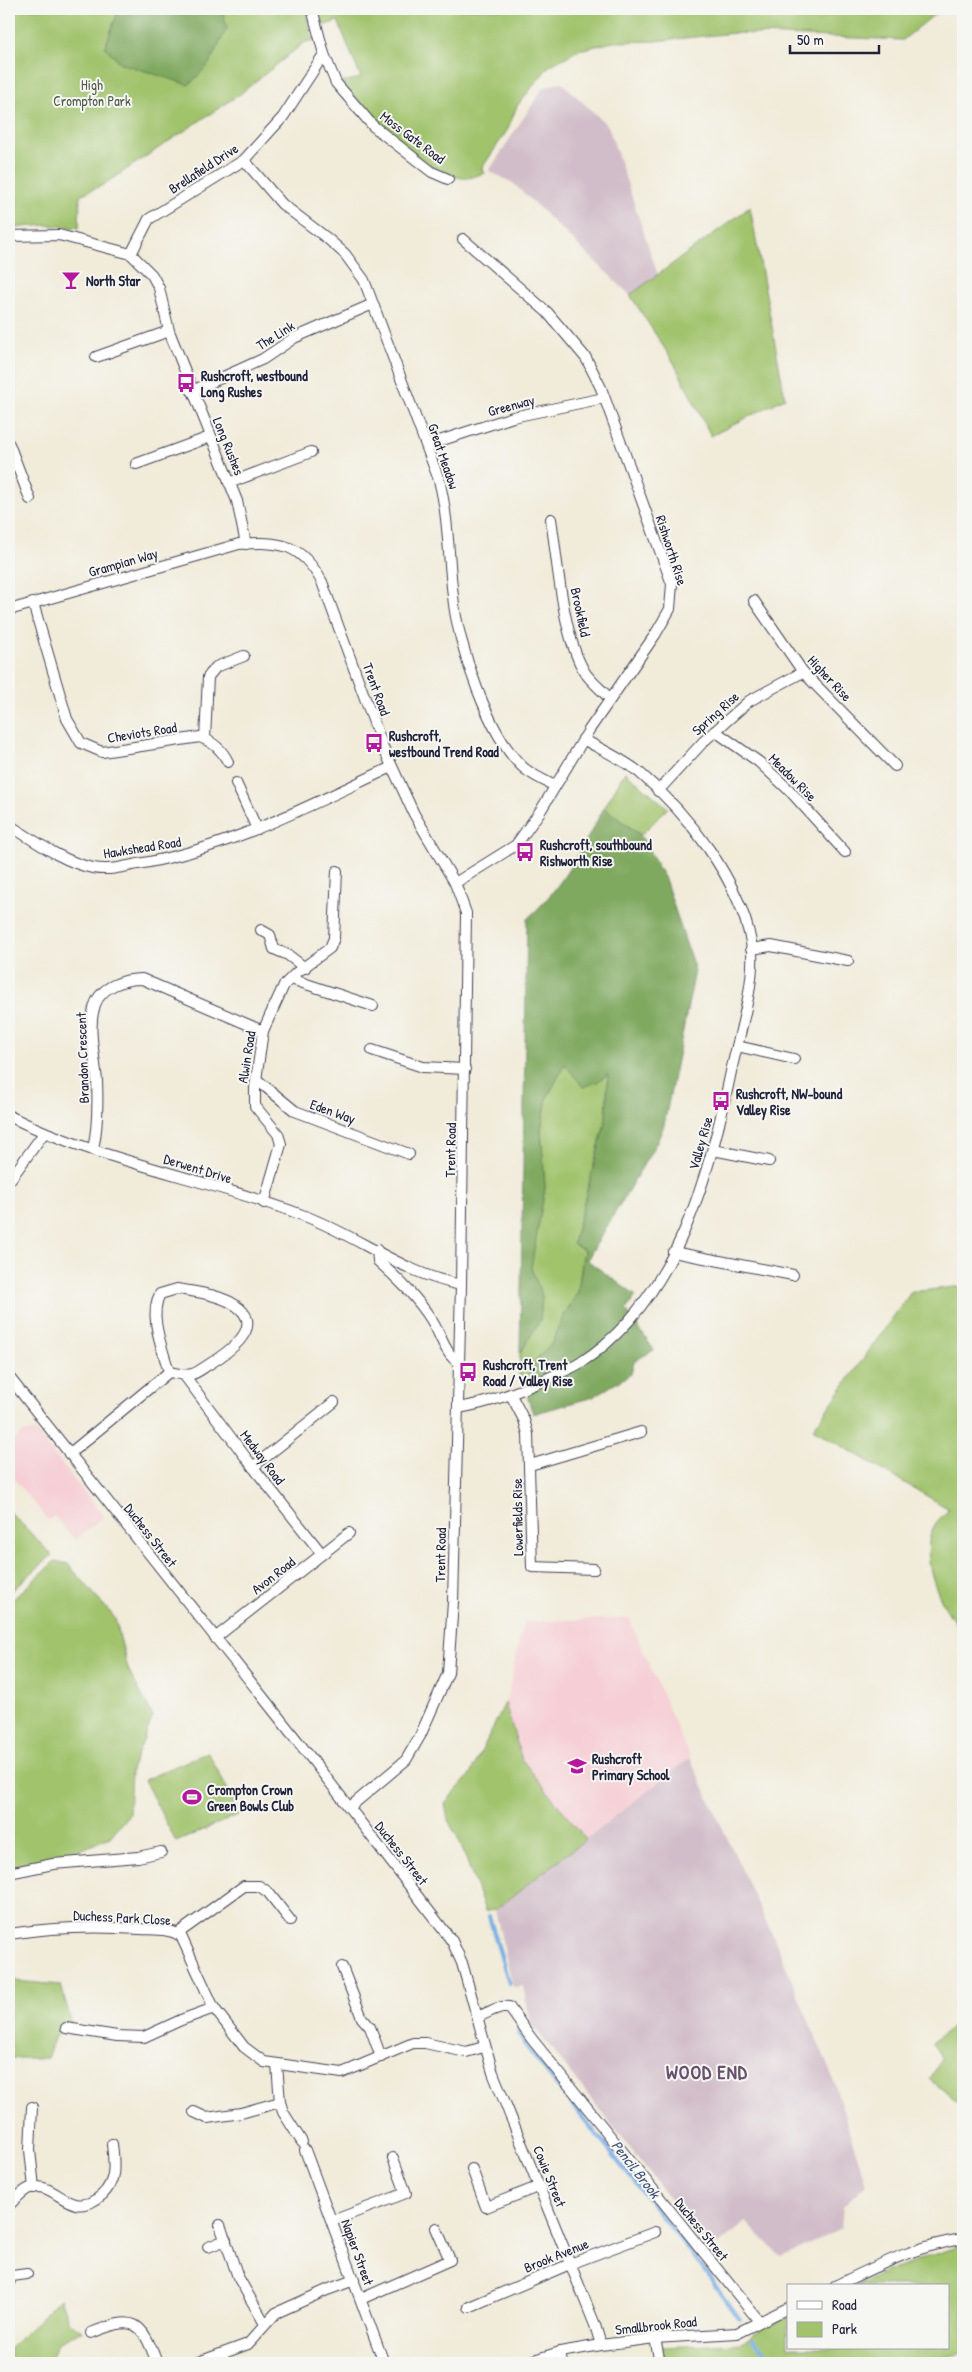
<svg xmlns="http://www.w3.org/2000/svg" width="972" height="2372" font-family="'Patrick Hand',sans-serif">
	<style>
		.built { fill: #f6cfd6 }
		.industrial { fill: #d1bdc9 }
		.green { fill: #a0c36c; stroke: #617254 }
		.forest { fill: #80a960; stroke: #51664e }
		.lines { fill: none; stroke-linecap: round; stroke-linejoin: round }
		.stream { stroke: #7aaee7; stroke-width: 4 }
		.minor-casing { stroke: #414053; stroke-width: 12 }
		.minor { stroke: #fff; stroke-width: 10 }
		.labels { text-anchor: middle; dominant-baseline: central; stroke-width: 4; stroke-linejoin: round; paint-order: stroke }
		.park-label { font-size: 14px; fill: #4e5a4c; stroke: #f6f6f2 }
		.street-label { font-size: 14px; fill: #22223b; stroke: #f6f6f2 }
		.poi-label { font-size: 14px; font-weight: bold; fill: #22223b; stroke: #f6f6f2; text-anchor: start }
		.water-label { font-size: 15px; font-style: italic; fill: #415377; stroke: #f6f6f2 }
		.district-label { font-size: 19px; font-weight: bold; letter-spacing: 1px; fill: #68516f; stroke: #f6f6f2 }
	</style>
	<rect width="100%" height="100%" fill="#f6f6f2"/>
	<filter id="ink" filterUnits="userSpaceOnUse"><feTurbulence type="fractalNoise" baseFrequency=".02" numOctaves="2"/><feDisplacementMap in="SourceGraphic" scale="10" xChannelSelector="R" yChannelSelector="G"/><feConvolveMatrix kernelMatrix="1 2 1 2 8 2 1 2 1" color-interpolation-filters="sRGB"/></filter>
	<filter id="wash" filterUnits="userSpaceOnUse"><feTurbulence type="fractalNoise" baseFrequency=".0096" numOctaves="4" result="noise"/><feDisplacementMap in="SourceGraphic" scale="20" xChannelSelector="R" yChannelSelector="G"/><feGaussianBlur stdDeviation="1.12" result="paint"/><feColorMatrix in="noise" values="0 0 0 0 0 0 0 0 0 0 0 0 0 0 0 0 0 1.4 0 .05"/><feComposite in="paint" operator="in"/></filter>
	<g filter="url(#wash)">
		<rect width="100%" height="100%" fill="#f1ebd9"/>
		<!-- built -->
		<g class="built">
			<polygon points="35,1431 104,1516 75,1540 54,1516 48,1520 9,1473 9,1444 24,1432"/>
			<polygon points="629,1618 690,1758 495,1910 485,1911 460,1842 448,1820 445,1803 470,1775 490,1738 508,1696 523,1622"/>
		</g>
		<!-- industrial -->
		<g class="industrial">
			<polygon points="561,82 608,126 658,275 630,295 513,183 489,171 543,88"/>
			<polygon points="690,1758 777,1945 832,2076 866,2184 843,2206 841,2229 781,2257 746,2222 711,2250 531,2023 523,1986 513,1987 495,1910"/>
		</g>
		<!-- green -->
		<g class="green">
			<polygon points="9,9 306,9 313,41 305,42 240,94 103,185 80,195 79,228 48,225 9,228"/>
			<path d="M318,9H949L935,14L903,40L734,33L656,41L613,42L579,50L549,66L517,106L508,129L482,168L485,173C478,175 469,179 463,178C424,175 368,111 341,82L361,78L338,21L322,26Z"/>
			<polygon points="750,207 785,398 711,436 674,363 630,295"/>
			<polygon points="625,772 668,808 641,835 604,808"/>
			<polygon points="565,1063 571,1071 597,1082 608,1074 606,1119 573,1243 584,1250 578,1292 563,1317 552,1343 538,1357 530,1373 519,1379 520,1354 540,1320 542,1296 530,1268 545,1188 541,1129 547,1098"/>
			<path d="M963,1286V1632C941,1609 915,1554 936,1523C939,1518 946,1514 949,1509L813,1429L911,1292Z"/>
			<polygon points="9,1511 52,1555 9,1593"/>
			<polygon points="55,1561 68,1564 115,1618 128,1669 153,1717 131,1770 129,1814 110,1837 62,1858 9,1868 9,1603"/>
			<polygon points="505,1703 522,1760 586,1839 495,1910 485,1911 460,1842 448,1820 445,1803 470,1775"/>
			<polygon points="208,1752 240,1814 176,1842 144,1780"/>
			<polygon points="9,1952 15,1981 61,1985 72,2025 55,2036 47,2058 9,2058"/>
			<polygon points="963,2018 963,2107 930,2079 942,2058 932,2043"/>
			<polygon points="963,2245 963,2353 921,2363 663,2363 659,2347 740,2344 765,2327 788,2317 788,2348 948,2348 948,2286 855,2286 886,2271"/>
			<polygon points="60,2298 69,2322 82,2331 58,2343 49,2363 9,2363 9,2349"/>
		</g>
		<!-- forest -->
		<g class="forest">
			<polygon points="119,9 222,9 227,28 209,64 189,85 120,63 105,47"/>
			<path d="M604,808L641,836L665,879L695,971L664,1125L657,1142L587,1260L636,1296L626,1310L654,1350L634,1361L631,1374L593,1397L533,1414L528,1399L530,1373L538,1357L552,1343L563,1317L578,1292L584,1250L573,1244L606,1119L608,1074L597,1082L583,1087L565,1064L547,1098L541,1129L545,1188L531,1268L542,1296L540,1320L520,1354L527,919C561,890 583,846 604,808Z"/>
		</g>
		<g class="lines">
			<!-- stream -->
			<g class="stream">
				<polyline points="489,1916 509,1984"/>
				<polyline points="519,2033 524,2044 695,2258 739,2318"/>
				<polyline points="752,2339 775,2363"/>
			</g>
		</g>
	</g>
	<g filter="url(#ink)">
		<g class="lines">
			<!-- minor casing -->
			<g class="minor-casing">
				<g id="minor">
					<polyline points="312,9 324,54 336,83 373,126 432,172 448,179"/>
					<path d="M244,160L282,204L328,239L345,254L364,280L439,480C449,519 448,556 453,596C457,642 489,739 525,769C534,776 545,781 555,786"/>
					<polyline points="9,236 59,235 131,254 152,275 159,288 169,331 237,501 246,544"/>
					<polyline points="131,254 149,219 244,160 283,117 324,54"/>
					<polyline points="96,357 169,331"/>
					<polyline points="192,391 263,359 294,338 373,304"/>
					<polyline points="9,444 30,499"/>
					<polyline points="427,445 513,417 604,398"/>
					<polyline points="136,464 210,437"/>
					<polyline points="229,483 311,452"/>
					<path d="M551,519C558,563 562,633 584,671C590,681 602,690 610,699"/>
					<polyline points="754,601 803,672 895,766"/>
					<path d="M33,603L67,719L81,743L102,752L200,737C213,742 222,749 228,762"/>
					<path d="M9,610L239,544C280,541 301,543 322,582L383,747L414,814L455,883L466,913L461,1285L453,1602L448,1673L420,1736L406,1760L350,1807"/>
					<polyline points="715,731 759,762 790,791 845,852"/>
					<polyline points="205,739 208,677 216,667 244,656"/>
					<polyline points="236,783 257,829"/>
					<polyline points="658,791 704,741 749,701 803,672"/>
					<path d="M9,825C35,841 63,862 93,868C108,871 124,867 138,864C228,849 310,805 392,767"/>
					<polyline points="455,883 516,845 541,810 589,730 655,635 670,609 672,584 601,388 586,358 547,312 463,239"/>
					<polyline points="261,930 270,935 274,949 288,955 305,968"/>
					<polyline points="751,949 771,946 848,961"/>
					<polyline points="291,979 373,1006"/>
					<polyline points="737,1046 794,1059"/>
					<polyline points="372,1050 423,1067 465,1069"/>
					<polyline points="256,1079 295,1111 409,1154"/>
					<path d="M9,1116C102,1162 206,1178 302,1215C357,1235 403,1274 461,1285"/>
					<path d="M93,1149C98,1127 98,1104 97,1081C95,1057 87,1028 95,1005C101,986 125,979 142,979L263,1031"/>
					<polyline points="713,1150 769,1161"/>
					<polyline points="9,1181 44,1133"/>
					<polyline points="264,1203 281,1144 278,1134 255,1106 255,1087 263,1031 284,985 296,973 330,948 334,938 337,871"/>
					<path d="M377,1250L378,1261C398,1279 418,1298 432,1321C441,1335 445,1354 459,1363"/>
					<polyline points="673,1252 793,1275"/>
					<path d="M177,1289C196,1292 224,1295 239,1308C265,1329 224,1355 208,1365C203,1368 197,1373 192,1374C184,1376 176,1373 169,1372C163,1350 148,1315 160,1294Z"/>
					<polyline points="184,1375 253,1467 322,1554"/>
					<polyline points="9,1377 311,1758 452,1941 462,1963 493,2073 595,2325 601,2345"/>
					<polyline points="511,1395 524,1420 528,1434 532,1567 594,1569"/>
					<path d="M458,1408C489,1403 515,1393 544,1380C556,1374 569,1370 580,1363C677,1301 710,1172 732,1067C740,1032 757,977 751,942C739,879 688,814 640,773C623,759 602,750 583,739"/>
					<polyline points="69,1454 169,1372"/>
					<polyline points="530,1465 641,1432"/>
					<polyline points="253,1467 334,1402"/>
					<polyline points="215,1638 349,1533"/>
					<polyline points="9,1873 53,1864 138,1857 161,1852"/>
					<path d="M9,1934C53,1927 95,1926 140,1929C153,1930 170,1928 181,1936L214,2008L244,2047L264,2062L342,2073L413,2043H425L466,2052L484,2047"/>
					<polyline points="177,1934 244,1886 259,1886 268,1892 290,1920"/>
					<polyline points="342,1967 362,2018 370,2027 381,2057"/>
					<path d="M477,2017C488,2014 497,2005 509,2007L531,2038L759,2321"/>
					<polyline points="66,2028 117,2036 144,2037 181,2020 214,2008"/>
					<polyline points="277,2065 280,2102 283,2112 302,2142"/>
					<polyline points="32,2107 30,2150 34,2188"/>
					<polyline points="194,2112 207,2118 241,2113 280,2102"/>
					<polyline points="305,2150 384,2363"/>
					<polyline points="472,2169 486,2207 540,2186"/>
					<path d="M9,2205C15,2200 23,2190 30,2188C58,2180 69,2223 102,2195C117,2181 114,2163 112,2144"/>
					<polyline points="332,2221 406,2193 393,2158"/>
					<polyline points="220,2225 238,2277 265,2324"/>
					<polyline points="208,2247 226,2240"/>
					<polyline points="9,2283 12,2276 27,2274"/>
					<path d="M835,2286C877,2266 917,2245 963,2239"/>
					<polyline points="361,2299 450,2260 436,2228"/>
					<polyline points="469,2307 570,2264 655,2232"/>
					<path d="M91,2333C135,2315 141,2320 157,2363"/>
					<polyline points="655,2338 660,2363"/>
					<polyline points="560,2352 562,2363"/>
					<polyline points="196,2363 248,2344 276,2313 327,2290 354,2280"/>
					<polyline points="524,2363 560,2352 601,2345 655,2338 737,2333 788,2308"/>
				</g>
			</g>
			<!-- minor -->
			<use href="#minor" class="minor"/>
		</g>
	</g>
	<!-- icons -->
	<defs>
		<g id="bar-bare" transform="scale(1.5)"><path d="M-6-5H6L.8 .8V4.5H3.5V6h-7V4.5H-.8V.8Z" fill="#b5179e" stroke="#f6f6f2" stroke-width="2.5" paint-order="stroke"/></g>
		<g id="bus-bare" transform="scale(1.5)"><path d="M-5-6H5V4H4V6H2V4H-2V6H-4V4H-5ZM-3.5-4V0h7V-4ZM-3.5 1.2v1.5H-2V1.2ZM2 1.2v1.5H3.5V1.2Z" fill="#b5179e" stroke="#f6f6f2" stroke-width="2.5" paint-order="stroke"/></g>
		<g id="school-bare" transform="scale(1.5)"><path d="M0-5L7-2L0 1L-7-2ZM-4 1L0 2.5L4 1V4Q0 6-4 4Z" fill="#b5179e" stroke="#f6f6f2" stroke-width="2.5" paint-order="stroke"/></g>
		<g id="stadium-bare" transform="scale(1.5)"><path d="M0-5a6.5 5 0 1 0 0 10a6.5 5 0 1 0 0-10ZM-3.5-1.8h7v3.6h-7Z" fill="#b5179e" stroke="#f6f6f2" stroke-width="2.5" paint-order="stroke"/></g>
	</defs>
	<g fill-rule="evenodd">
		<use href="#bar-bare" x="71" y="280"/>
		<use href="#bus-bare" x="186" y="383"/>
		<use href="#bus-bare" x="374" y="743"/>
		<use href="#bus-bare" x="525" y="852"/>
		<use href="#bus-bare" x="721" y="1101"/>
		<use href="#bus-bare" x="468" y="1372"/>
		<use href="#school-bare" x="577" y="1766"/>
		<use href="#stadium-bare" x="192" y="1797"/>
	</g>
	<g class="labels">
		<!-- park labels -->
		<g class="park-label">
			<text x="92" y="84">High<tspan x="92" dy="16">Crompton Park</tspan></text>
		</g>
		<!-- street labels -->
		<g class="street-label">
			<text transform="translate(413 137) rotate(37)">Moss Gate Road</text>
			<text transform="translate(203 168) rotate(-33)">Brellafield Drive</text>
			<text transform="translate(275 335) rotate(-32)">The Link</text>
			<text transform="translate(511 405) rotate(-15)">Greenway</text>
			<text transform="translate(229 446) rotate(68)">Long Rushes</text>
			<text transform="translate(444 456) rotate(71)">Great Meadow</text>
			<text transform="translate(672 550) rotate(72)">Rishworth Rise</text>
			<text transform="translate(123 562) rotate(-16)">Grampian Way</text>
			<text transform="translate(581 612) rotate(78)">Brookfield</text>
			<text transform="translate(830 678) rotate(47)">Higher Rise</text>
			<text transform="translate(377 689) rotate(70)">Trent Road</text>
			<text transform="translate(715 713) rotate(-42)">Spring Rise</text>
			<text transform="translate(142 732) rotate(-9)">Cheviots Road</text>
			<text transform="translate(793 777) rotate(45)">Meadow Rise</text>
			<text transform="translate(142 847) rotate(-9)">Hawkshead Road</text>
			<text transform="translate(246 1057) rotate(-81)">Alwin Road</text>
			<text transform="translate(82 1058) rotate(-92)">Brandon Crescent</text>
			<text transform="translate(333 1111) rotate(20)">Eden Way</text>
			<text transform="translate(700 1143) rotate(-74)">Valley Rise</text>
			<text transform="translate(450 1150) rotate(-89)">Trent Road</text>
			<text transform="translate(198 1168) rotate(17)">Derwent Drive</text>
			<text transform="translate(263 1457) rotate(53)">Medway Road</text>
			<text transform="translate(517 1517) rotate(-91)">Lowerfields Rise</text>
			<text transform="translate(151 1535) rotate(52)">Duchess Street</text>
			<text transform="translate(440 1555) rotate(-89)">Trent Road</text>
			<text transform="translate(273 1575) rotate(-38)">Avon Road</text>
			<text transform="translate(402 1853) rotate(52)">Duchess Street</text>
			<text transform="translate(122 1917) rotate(3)">Duchess Park Close</text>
			<text transform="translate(550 2176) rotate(68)">Cowie Street</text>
			<text transform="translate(702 2229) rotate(51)">Duchess Street</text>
			<text transform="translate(358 2252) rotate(70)">Napier Street</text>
			<text transform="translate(556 2255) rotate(-22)">Brook Avenue</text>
			<text transform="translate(656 2325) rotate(-6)">Smallbrook Road</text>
		</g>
		<!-- poi labels -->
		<g class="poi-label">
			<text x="86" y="280">North Star</text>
			<text x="201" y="375">Rushcroft, westbound<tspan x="201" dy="16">Long Rushes</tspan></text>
			<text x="389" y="735">Rushcroft,<tspan x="389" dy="16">westbound Trend Road</tspan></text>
			<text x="540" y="844">Rushcroft, southbound<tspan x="540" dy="16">Rishworth Rise</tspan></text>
			<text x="736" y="1093">Rushcroft, NW-bound<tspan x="736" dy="16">Valley Rise</tspan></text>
			<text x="483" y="1364">Rushcroft, Trent<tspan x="483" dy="16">Road / Valley Rise</tspan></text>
			<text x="592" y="1758">Rushcroft<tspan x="592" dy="16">Primary School</tspan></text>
			<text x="207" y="1789">Crompton Crown<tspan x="207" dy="16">Green Bowls Club</tspan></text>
		</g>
		<!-- water labels -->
		<g class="water-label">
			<text transform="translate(636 2169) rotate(52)">Pencil Brook</text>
		</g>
		<!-- district labels -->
		<g class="district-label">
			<text x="707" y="2072">WOOD END</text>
		</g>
	</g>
	<!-- margin -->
	<rect width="972" height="2372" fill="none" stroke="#f6f6f2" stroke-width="30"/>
	<!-- legend -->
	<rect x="787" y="2284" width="162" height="65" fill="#f6f6f2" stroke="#a1a1a9"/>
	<rect x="797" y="2301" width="25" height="8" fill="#ffffff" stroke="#a1a1a9"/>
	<text x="832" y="2310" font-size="15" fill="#22223b">Road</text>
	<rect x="797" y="2322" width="25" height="15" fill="#a0c36c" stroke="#a1a1a9"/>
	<text x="832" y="2334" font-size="15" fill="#22223b">Park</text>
	<!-- scale -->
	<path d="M790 45v8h89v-8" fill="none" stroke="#22223b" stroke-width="2.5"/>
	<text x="797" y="45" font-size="15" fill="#22223b" stroke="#f6f6f2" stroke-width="4" paint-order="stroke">50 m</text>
</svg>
